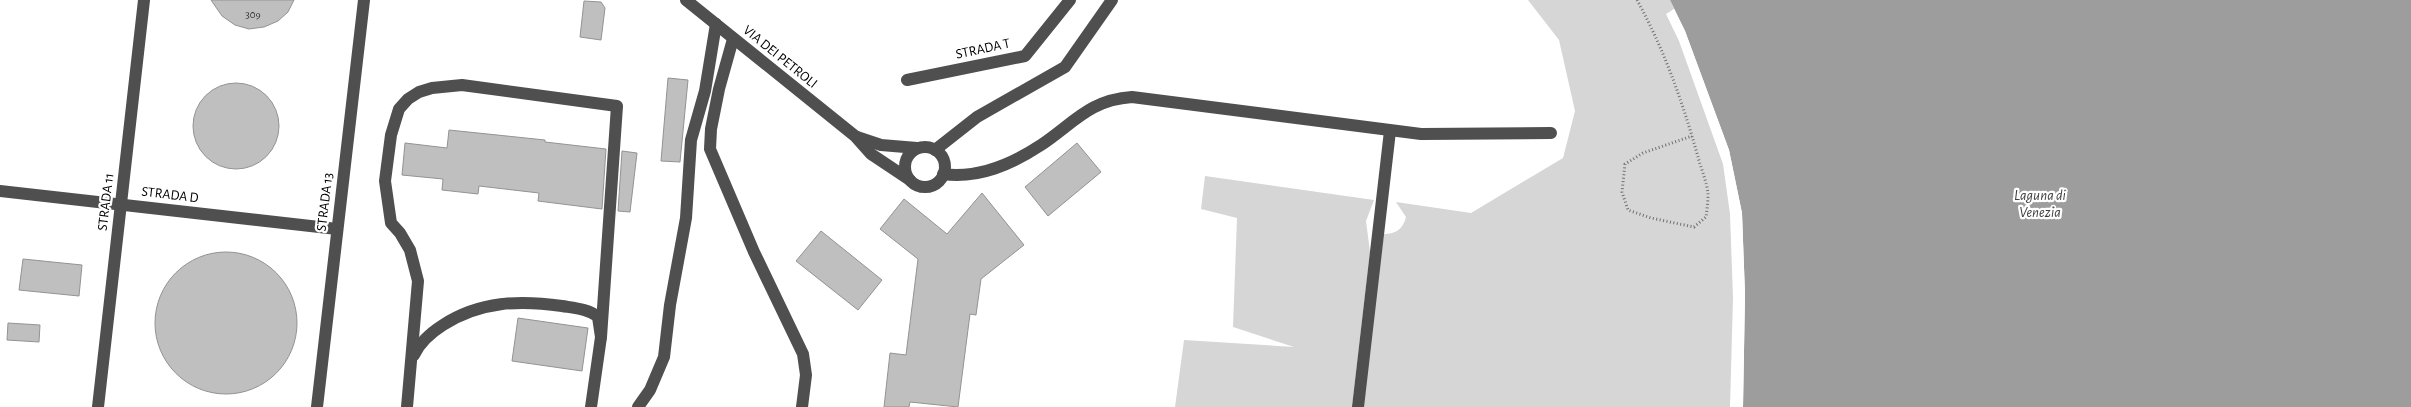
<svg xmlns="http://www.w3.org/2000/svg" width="2411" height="407" font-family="'Alegreya Sans',sans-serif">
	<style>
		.green { fill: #d6d6d6 }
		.water { fill: #9d9d9d }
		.pier { fill: #fff }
		.building { fill: #bfbfbf; stroke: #939393 }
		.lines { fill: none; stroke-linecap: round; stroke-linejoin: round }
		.path { stroke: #717171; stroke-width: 3; stroke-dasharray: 1 2.5; stroke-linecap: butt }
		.minor { stroke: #4f4f4f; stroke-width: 12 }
		.labels { text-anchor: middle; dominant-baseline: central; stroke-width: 4.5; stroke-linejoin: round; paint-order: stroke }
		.number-label { font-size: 11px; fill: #303030 }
		.street-label { font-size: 14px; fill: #000; stroke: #fff }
		.water-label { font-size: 15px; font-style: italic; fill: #3e3e3e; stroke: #fff }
	</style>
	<rect width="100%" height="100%" fill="#fff"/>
	<!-- green -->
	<g class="green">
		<path d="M1528,0H1670L1674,9L1666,14L1679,41L1723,164L1730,214L1733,298L1730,407H1362L1384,234C1396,234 1403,229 1406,217L1396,202L1471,213L1563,158L1575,111L1559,40Z"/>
		<polygon points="1205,176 1374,200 1366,221 1370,252 1352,407 1175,407 1184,340 1294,347 1233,327 1237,218 1201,209"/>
	</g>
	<!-- water -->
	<polygon class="water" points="1670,0 2411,0 2411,407 1743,407 1745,294 1742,213 1729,150 1685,31"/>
	<!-- pier -->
	<polygon class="pier" points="1674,9 1685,31 1729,150 1742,213 1745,294 1743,407 1741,407 1742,294 1740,214 1727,150 1683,32 1672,10"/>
	<!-- building -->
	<g class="building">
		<polygon points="211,0 294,0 288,12 278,21 264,27 249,29 235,25 222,16"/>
		<polygon points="584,1 601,2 605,8 601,40 580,37"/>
		<polygon points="668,78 688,80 680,162 661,161"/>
		<circle cx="236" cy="126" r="43"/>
		<polygon points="449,130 545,140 545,142 606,149 602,209 538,201 539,193 479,186 478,194 442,190 443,179 402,175 405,143 447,148"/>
		<polygon points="1077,143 1101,172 1048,216 1025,187"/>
		<polygon points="622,151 637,153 630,212 618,211"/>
		<polygon points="982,193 1024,245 981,279 976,315 970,314 958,407 910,402 909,407 884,407 890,353 906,355 918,259 880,229 904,199 947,234"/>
		<polygon points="821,231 882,280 858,310 796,261"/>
		<circle cx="226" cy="323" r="71"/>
		<polygon points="23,259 82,265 79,296 19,290"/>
		<polygon points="518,318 588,328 582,371 512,361"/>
		<polygon points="8,323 40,325 39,342 7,340"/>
	</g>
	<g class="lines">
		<!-- path -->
		<path class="path" d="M1637,0C1664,49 1683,103 1698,157C1701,169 1707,182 1708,194C1708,202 1707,210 1706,217L1694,227L1651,218L1628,210L1622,192L1625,164L1643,153L1692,136"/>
		<!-- minor -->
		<g class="minor">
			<polyline points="686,0 855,136 871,154 910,180"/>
			<polyline points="733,39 719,89 711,129 710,149 754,252 803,354 806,375 802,407"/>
			<polyline points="907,80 1025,56 1070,0"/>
			<polyline points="857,137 881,145 917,148"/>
			<circle cx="925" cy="167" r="20"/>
			<polyline points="935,150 977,117 1065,67 1112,0"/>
			<path d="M943,174C979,179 1012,164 1041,145C1074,123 1089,100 1132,97L1421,134L1551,133"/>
			<polyline points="0,191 337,229"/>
			<path d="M414,355C420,342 432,332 443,325C480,301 520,300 562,306C574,308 589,309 598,317L601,337L591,407"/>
			<polyline points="98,407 144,0"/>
			<polyline points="317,407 364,0"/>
			<polyline points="407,407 418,281 410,250 400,233 391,223 385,181 391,135 399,109 408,99 419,92 432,88 462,85 617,106 601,337"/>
			<polyline points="638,407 650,390 664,357 670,305 686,218 691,140 705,91 716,24"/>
			<polyline points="1358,407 1390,131"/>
		</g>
	</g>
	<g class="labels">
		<!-- number labels -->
		<g class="number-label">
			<text x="253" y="14">309</text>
		</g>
		<!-- street labels -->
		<g class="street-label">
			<text transform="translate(983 49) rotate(-12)">STRADA T</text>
			<text transform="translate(780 57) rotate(39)">VIA DEI PETROLI</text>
			<text transform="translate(170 195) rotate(7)">STRADA D</text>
			<text transform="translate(106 202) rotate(-83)">STRADA 11</text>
			<text transform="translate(325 202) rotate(-83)">STRADA 13</text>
		</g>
		<!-- water labels -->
		<g class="water-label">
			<text x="2040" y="195">Laguna di<tspan x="2040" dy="17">Venezia</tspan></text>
		</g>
	</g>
</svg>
